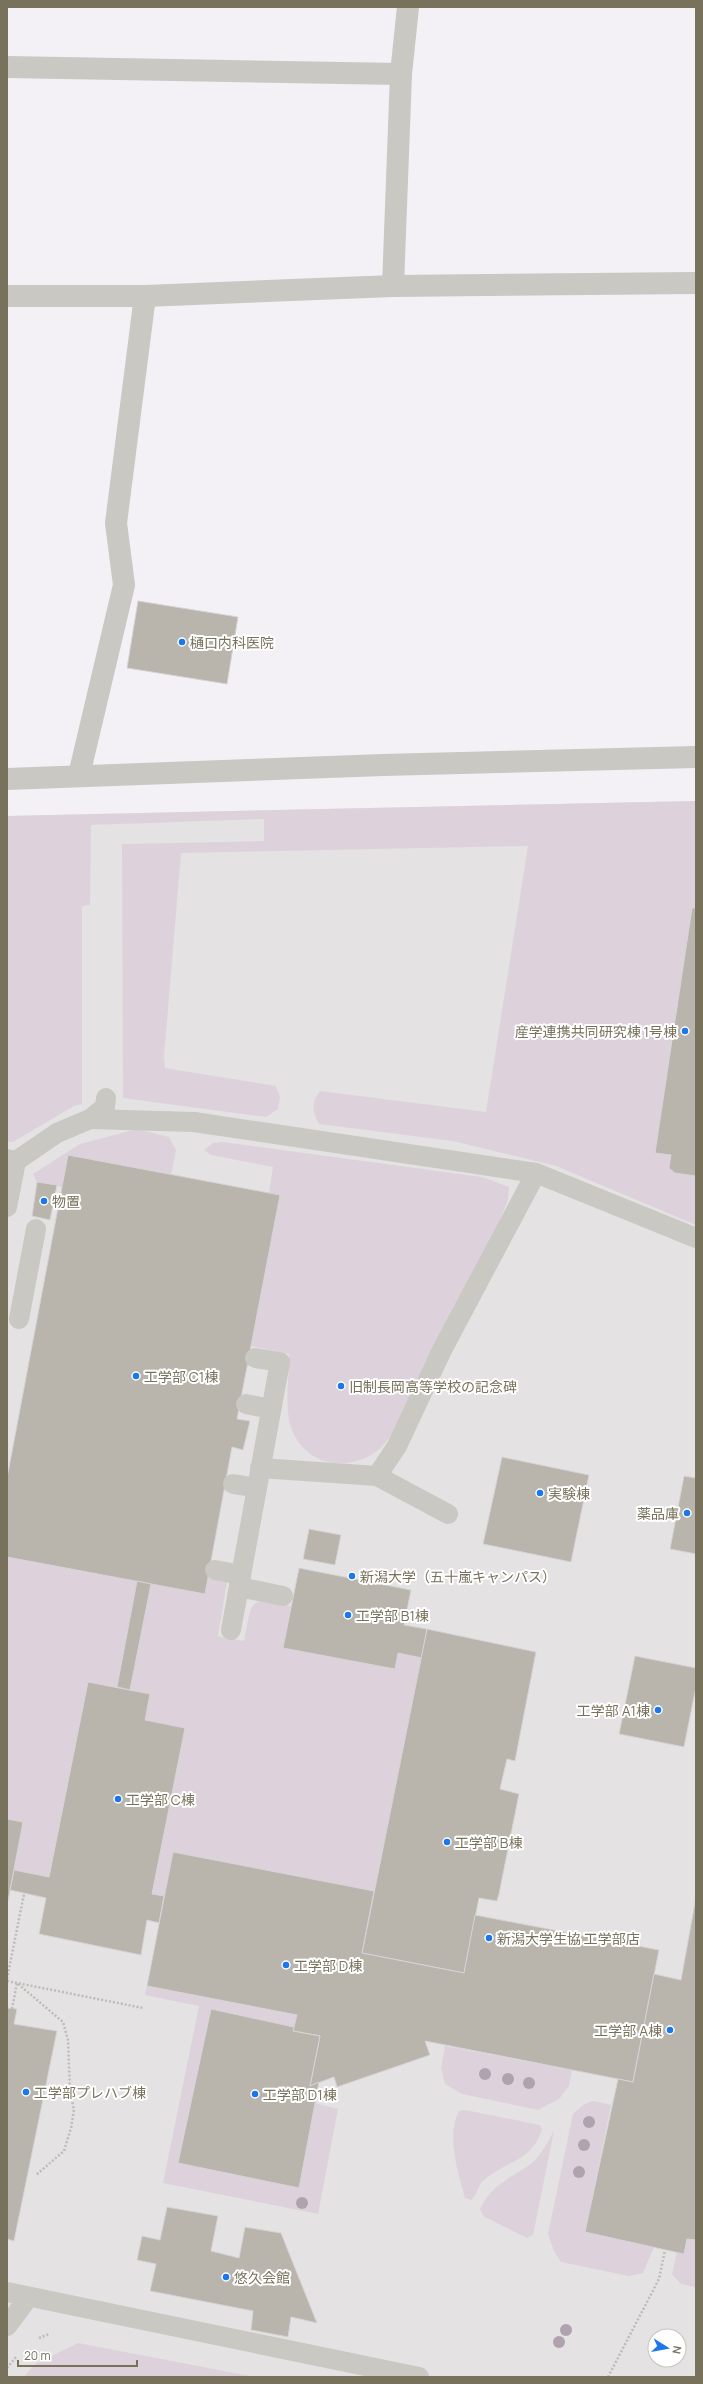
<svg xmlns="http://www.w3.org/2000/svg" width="703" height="2384" font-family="Manrope,'Noto Sans JP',sans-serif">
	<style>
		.built { fill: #e4e2e3; fill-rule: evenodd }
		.green { fill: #ddd2dc }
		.building { fill: #b9b5ac; stroke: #d5d4d6 }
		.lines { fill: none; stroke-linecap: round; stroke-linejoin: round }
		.path { stroke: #bdbcb7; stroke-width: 2.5; stroke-dasharray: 2 2; stroke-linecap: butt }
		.service { stroke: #c9c8c2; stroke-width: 20 }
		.minor { stroke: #c9c8c2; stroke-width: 22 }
		.tertiary { stroke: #c9c8c2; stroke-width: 22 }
		.tree { fill: #b1a2b0 }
		.poi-dot { fill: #1b77eb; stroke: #fff; stroke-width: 1.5 }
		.labels { text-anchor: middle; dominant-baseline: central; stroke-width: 4; stroke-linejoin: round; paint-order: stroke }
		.poi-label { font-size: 14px; fill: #78715b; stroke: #fff; text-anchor: start }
	</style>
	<rect width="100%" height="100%" fill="#f3f1f5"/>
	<!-- built -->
	<path class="built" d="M696,801V2377H7V816ZM655,2336H679V2360H655Z"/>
	<!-- green -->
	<g class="green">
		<path d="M696,801V908H692L655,1153L671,1155L696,1176V1225L556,1166L453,1141L319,1124C312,1111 311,1103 320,1091L486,1112L528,846L181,853L164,1056L165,1068L276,1086L280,1097L278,1109L266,1117L123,1098L122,844L264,841V819L91,825L90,905L82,906V1104L74,1106L13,1142H7V816Z"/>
		<polygon points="137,1129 169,1137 176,1150 171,1175 68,1155 62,1187 37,1182 33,1174 80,1144"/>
		<path d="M222,1142L482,1177L509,1187L508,1200L501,1218L401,1424C393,1432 386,1444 377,1451C339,1478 292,1459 288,1412C286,1393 289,1373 289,1354L251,1346L279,1195L269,1193L273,1167L211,1155L204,1150L213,1143Z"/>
		<polygon points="7,1557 137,1581 117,1687 88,1682 49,1877 14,1870 23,1822 7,1819"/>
		<path d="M208,1578L227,1582L218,1636L244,1641C253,1599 247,1596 291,1606L283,1648L394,1669L398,1653L422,1658L374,1891L173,1852L164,1896L152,1894L185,1728L145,1720L150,1694L130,1690L151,1584L204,1594Z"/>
		<polygon points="147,1986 297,2015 294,2027 211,2009 178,2162 298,2188 315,2103 338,2109 318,2214 163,2183 199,2006 145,1995"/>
		<polygon points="445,2046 572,2070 569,2086 559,2099 538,2110 462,2094 445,2084 441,2068"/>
		<polygon points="593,2101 611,2105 585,2232 654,2247 643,2273 629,2276 561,2262 554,2251 548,2234 573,2114 583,2105"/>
		<path d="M465,2110L540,2125L542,2129C532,2163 503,2161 482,2182C477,2188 477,2196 471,2200L465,2198C458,2172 446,2136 459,2111Z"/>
		<path d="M554,2131L533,2235L527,2238L483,2216L480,2209C491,2186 508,2179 528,2166C540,2158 547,2143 554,2131Z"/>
		<polygon points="687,2239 696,2240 696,2287 681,2284 672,2274 677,2252 684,2254"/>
		<polygon points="78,2343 255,2377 24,2377 35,2364"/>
	</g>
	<!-- building -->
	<g class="building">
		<polygon points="138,601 238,617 227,684 127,668"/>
		<polygon points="692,908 696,908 696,1176 675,1173 669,1168 671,1155 655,1153"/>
		<polygon points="68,1155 280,1195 237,1419 250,1421 243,1450 232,1447 205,1594 7,1557 7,1478"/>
		<polygon points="37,1182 57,1185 50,1220 32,1216"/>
		<polygon points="502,1457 589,1475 571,1562 483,1544"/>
		<polygon points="684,1476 696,1478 696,1554 670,1549"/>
		<polygon points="309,1529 341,1535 335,1565 303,1559"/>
		<polygon points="299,1568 411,1590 404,1625 427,1629 422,1658 398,1653 395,1669 283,1648"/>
		<polygon points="137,1581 151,1584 130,1690 117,1687"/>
		<polygon points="427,1629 536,1652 515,1761 507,1759 500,1789 519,1794 499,1894 497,1901 479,1898 464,1973 362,1953"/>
		<polygon points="635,1656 696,1668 696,1687 684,1747 619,1734"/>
		<polygon points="88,1682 150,1694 145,1720 185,1728 152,1894 164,1896 159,1923 147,1920 141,1955 39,1934 46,1898 10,1890 14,1870 49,1877"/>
		<polygon points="7,1819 23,1822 7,1906"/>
		<polygon points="173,1852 374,1891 362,1953 464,1973 475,1915 659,1950 633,2082 425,2041 430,2055 337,2087 334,2077 310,2086 320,2036 293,2031 297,2015 147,1986"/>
		<polygon points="696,1897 696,2240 687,2239 684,2254 585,2232 618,2079 633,2082 654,1974 681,1980"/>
		<polygon points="7,2008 17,2009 14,2024 57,2031 14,2241 7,2239"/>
		<polygon points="211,2009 294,2027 293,2031 320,2036 310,2086 319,2082 299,2188 178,2163"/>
		<polygon points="167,2207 218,2216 211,2251 239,2258 245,2227 281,2233 317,2323 291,2317 288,2337 251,2330 253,2311 150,2291 156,2264 137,2260 142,2236 160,2240"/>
	</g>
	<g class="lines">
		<!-- path -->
		<g class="path">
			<polyline points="7,1979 24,1894"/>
			<polyline points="7,1981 143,2008"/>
			<polyline points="12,2009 17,1983 63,2022 68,2040 70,2091 74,2110 71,2128 64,2151 36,2175"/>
			<polyline points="39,2338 49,2334"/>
			<polyline points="7,2368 16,2357"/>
			<polyline points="608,2377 659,2279 665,2250"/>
		</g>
		<!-- service -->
		<g class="service">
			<polyline points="90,1119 194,1122 536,1173 696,1238"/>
			<polyline points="7,1159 16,1161 57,1133 90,1119 105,1107 106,1098"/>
			<polyline points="7,1207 16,1161"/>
			<polyline points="19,1319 36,1229"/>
			<polyline points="246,1404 271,1409"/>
			<polyline points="260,1468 377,1476 397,1446 442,1350 536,1173"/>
			<polyline points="377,1476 448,1514"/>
			<polyline points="233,1484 257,1488"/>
			<polyline points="215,1570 241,1575"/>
			<polyline points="239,1587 283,1596"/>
			<polyline points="231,1630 280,1362 255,1358"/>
			<polyline points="7,2292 419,2377"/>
			<polyline points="7,2326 28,2298"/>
		</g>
		<!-- minor -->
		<g class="minor">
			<polyline points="7,67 401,74"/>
			<polyline points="393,286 401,74 408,7"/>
			<polyline points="7,296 145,296 116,523 124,585 79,775"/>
			<polyline points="145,296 393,286 696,283"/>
		</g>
		<!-- tertiary -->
		<polyline class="tertiary" points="7,779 383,765 696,757"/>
	</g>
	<!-- trees -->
	<g class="tree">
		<circle cx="485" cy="2074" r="6"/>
		<circle cx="508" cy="2079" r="6"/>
		<circle cx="529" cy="2083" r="6"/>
		<circle cx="589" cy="2122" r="6"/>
		<circle cx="584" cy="2145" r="6"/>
		<circle cx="579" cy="2172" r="6"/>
		<circle cx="302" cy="2203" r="6"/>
		<circle cx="566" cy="2330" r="6"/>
		<circle cx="559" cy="2342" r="6"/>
	</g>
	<!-- markers -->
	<g class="poi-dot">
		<circle cx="182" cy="642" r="4"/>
		<circle cx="685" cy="1031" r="4"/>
		<circle cx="44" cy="1201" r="4"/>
		<circle cx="136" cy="1376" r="4"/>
		<circle cx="341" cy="1386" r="4"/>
		<circle cx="540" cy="1493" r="4"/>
		<circle cx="687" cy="1513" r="4"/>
		<circle cx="352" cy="1576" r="4"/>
		<circle cx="348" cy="1615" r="4"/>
		<circle cx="658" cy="1710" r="4"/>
		<circle cx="118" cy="1799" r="4"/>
		<circle cx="447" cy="1842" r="4"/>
		<circle cx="489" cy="1938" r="4"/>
		<circle cx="286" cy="1965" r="4"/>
		<circle cx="670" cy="2030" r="4"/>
		<circle cx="26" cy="2092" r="4"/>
		<circle cx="255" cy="2094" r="4"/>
		<circle cx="226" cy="2277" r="4"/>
	</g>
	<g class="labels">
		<!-- poi labels -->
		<g class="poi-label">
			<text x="190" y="642">樋口内科医院</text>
			<text x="677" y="1031" text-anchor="end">産学連携共同研究棟 1号棟</text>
			<text x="52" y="1201">物置</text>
			<text x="144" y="1376">工学部 C1棟</text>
			<text x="349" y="1386">旧制長岡高等学校の記念碑</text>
			<text x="548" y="1493">実験棟</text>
			<text x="679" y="1513" text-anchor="end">薬品庫</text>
			<text x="360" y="1576">新潟大学（五十嵐キャンパス）</text>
			<text x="356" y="1615">工学部 B1棟</text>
			<text x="650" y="1710" text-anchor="end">工学部 A1棟</text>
			<text x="126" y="1799">工学部 C棟</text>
			<text x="455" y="1842">工学部 B棟</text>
			<text x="497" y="1938">新潟大学生協 工学部店</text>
			<text x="294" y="1965">工学部 D棟</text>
			<text x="662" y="2030" text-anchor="end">工学部 A棟</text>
			<text x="34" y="2092">工学部プレハブ棟</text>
			<text x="263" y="2094">工学部 D1棟</text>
			<text x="234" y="2277">悠久会館</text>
		</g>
	</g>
	<!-- border -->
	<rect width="703" height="2384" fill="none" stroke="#78715b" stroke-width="16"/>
	<!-- north arrow -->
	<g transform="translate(667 2348) rotate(101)"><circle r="19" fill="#ffffff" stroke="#c9c6bd"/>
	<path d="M0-3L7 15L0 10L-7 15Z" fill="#1b77eb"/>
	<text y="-6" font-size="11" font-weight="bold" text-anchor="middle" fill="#78715b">N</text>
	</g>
	<!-- scale -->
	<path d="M18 2360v6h119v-6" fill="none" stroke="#78715b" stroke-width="2"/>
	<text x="24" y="2360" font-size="12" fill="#78715b" stroke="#ffffff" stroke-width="3" paint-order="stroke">20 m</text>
</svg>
